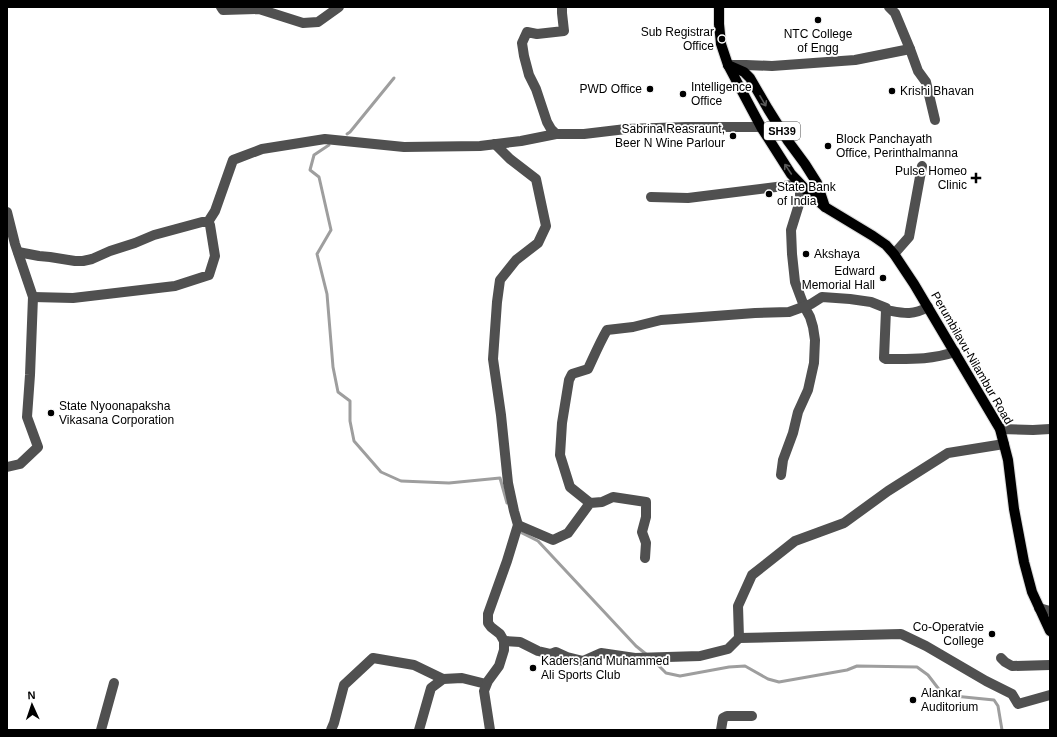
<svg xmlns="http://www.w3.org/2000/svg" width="1057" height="737" font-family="Arial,sans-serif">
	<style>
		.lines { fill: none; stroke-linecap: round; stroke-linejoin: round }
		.stream { stroke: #9e9e9e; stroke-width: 3 }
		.major-casing { stroke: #dbdbdb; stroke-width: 12 }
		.minor { stroke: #505050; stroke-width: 10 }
		.major { stroke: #000; stroke-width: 10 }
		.oneway { stroke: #595959 }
		.poi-dot { fill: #000; stroke: #fff; stroke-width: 1.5 }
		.labels { text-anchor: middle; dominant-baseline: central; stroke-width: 3.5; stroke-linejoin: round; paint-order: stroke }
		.shield { fill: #fff; stroke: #4c4c4c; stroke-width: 1 }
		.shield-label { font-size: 11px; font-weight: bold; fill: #000 }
		.poi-label { font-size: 12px; fill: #000; stroke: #fff; text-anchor: start }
		.street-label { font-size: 12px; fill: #000; stroke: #fff }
	</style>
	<rect width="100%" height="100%" fill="#fff"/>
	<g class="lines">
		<!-- stream -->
		<g class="stream">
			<polyline points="347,134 350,132 394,78"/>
			<polyline points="329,145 314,155 310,170 319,177 331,230 317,254 327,294 333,367 338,392 350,401 350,421 354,441 381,472 401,481 449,483 500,478 507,503"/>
			<polyline points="522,533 538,541 636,646 646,654"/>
			<polyline points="656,663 666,673 680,676 729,667 745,666 768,679 779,682 847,670 857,666 917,667 928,675 941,692 954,696 994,700 998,706 1002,730"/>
		</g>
		<!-- major casing -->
		<g class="major-casing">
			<g id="major">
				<polyline points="719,7 719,24 721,44 728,65 761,127 791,174 811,195 825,207 873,236 886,245 894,254 914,284 1000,429 1008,460 1014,509 1024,562 1032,592 1050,631"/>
				<polyline points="728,65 744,72 750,78 768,109 788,141 805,164 817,183 825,207"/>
			</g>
		</g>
		<!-- minor -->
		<g class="minor">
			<polyline points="221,7 223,10 259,9 303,23 318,22 339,7"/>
			<polyline points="562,7 562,13 564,31 537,34 527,32 522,43 524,56 529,75 536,89 547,122 551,129 556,134 584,134 626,129 686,127 761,127"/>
			<polyline points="910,49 918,71 926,82 935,120"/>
			<polyline points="728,65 746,65 772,66 855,60 910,49 895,13 889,7"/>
			<polyline points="651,197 688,198 800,184 800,201 791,230 792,254 795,282 804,306 810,317 813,327 815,340 814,363 808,390 798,412 793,433 783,460 781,475"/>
			<polyline points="7,212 15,244 33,297 30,375 27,417 38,447 20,464 7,467"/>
			<polyline points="208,222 215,211 233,160 262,149 325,139 404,147 480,146 521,141 556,134"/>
			<polyline points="18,252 39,256 50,257 75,261 83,261 92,259 110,251 135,243 154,235 202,222 208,222 210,225 215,256 209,275 175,286 73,298 33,297"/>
			<polyline points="894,254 909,237 922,166"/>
			<path d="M886,310L884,358L886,359C912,359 930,360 955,352"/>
			<polyline points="1000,429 1033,430 1050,429"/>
			<path d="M590,503L570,487L560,455L562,423L569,380L572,374L588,369C594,356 600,342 607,330L633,327L661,320L675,319L755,313L789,312L811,304L822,297L850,299L871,302L886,308V310C903,313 912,316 928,307"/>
			<polyline points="518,525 553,540 568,533 590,503 602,502 613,497 646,502 646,517 642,532 646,543 645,558"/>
			<polyline points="1039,608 1050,611"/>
			<polyline points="739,638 901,634 926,646 986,681 1012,694 1018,704 1050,695"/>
			<polyline points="504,641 520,642 538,651 551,654 556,652 567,657 583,661 601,653 635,658 700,656 728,649 739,638 738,606 752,575 795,541 844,523 888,491 948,453 1004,444"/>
			<polyline points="1001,658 1005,662 1012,666 1050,665"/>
			<polyline points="101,730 114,683"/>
			<polyline points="331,730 334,723 344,685 373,658 414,665 443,679"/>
			<polyline points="419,730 431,688 443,679 462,678 486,684"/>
			<polyline points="490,730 484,691 488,681 499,666 504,650 504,641 500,634 491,627 488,623 488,614 507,561 518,525 514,511 508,483 501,415 493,359 497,302 500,280 516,260 538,243 546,226 536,179 510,159 495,144"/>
			<polyline points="721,730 723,718 727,716 752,716"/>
		</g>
		<!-- major -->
		<use href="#major" class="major"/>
	</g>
	<!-- one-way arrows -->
	<defs><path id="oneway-shaft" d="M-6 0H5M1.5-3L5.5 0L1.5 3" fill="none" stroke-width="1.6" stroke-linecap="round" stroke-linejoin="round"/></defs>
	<g class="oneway">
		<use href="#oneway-shaft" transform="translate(763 101) rotate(60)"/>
		<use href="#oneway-shaft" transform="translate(788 169) rotate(-124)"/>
	</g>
	<!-- markers -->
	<g class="poi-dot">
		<circle cx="818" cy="20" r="4"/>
		<circle cx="722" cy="39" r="4"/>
		<circle cx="650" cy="89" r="4"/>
		<circle cx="892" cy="91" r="4"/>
		<circle cx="683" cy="94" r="4"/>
		<circle cx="733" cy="136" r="4"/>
		<circle cx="828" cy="146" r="4"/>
		<path d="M974 172h4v4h4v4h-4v4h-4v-4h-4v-4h4z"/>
		<circle cx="769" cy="194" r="4"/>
		<circle cx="806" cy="254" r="4"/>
		<circle cx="883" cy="278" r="4"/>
		<circle cx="51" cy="413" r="4"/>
		<circle cx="992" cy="634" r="4"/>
		<circle cx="533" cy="668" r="4"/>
		<circle cx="913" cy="700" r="4"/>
	</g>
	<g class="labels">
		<!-- shield labels -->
		<rect class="shield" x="764" y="122" width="36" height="18" rx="3"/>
		<g class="shield-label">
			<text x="782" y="131">SH39</text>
		</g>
		<!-- poi labels -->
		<g class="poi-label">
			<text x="714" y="32" text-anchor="end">Sub Registrar<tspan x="714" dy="14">Office</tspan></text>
			<text x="818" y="34" text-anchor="middle">NTC College<tspan x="818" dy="14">of Engg</tspan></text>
			<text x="691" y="87">Intelligence<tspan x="691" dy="14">Office</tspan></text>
			<text x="642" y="89" text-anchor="end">PWD Office</text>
			<text x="900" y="91">Krishi Bhavan</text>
			<text x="725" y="129" text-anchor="end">Sabrina Reasraunt,<tspan x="725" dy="14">Beer N Wine Parlour</tspan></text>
			<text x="836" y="139">Block Panchayath<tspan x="836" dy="14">Office, Perinthalmanna</tspan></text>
			<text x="967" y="171" text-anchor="end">Pulse Homeo<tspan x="967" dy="14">Clinic</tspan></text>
			<text x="777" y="187">State Bank<tspan x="777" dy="14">of India</tspan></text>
			<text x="814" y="254">Akshaya</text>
			<text x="875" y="271" text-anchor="end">Edward<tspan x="875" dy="14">Memorial Hall</tspan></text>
			<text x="59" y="406">State Nyoonapaksha<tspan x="59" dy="14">Vikasana Corporation</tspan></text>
			<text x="984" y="627" text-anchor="end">Co-Operatvie<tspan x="984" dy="14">College</tspan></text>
			<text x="541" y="661">Kaders and Muhammed<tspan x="541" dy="14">Ali Sports Club</tspan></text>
			<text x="921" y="693">Alankar<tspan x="921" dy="14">Auditorium</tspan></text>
		</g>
		<!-- street labels -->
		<g class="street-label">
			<text transform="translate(972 358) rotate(60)">Perumbilavu-Nilambur Road</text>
		</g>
	</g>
	<!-- border -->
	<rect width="1057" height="737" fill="none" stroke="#000000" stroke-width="16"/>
	<!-- north arrow -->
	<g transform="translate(32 705) rotate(357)" stroke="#ffffff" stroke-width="3" paint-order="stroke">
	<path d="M0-3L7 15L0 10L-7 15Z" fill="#000000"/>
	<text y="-6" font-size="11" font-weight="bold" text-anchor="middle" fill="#000000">N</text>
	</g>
</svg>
